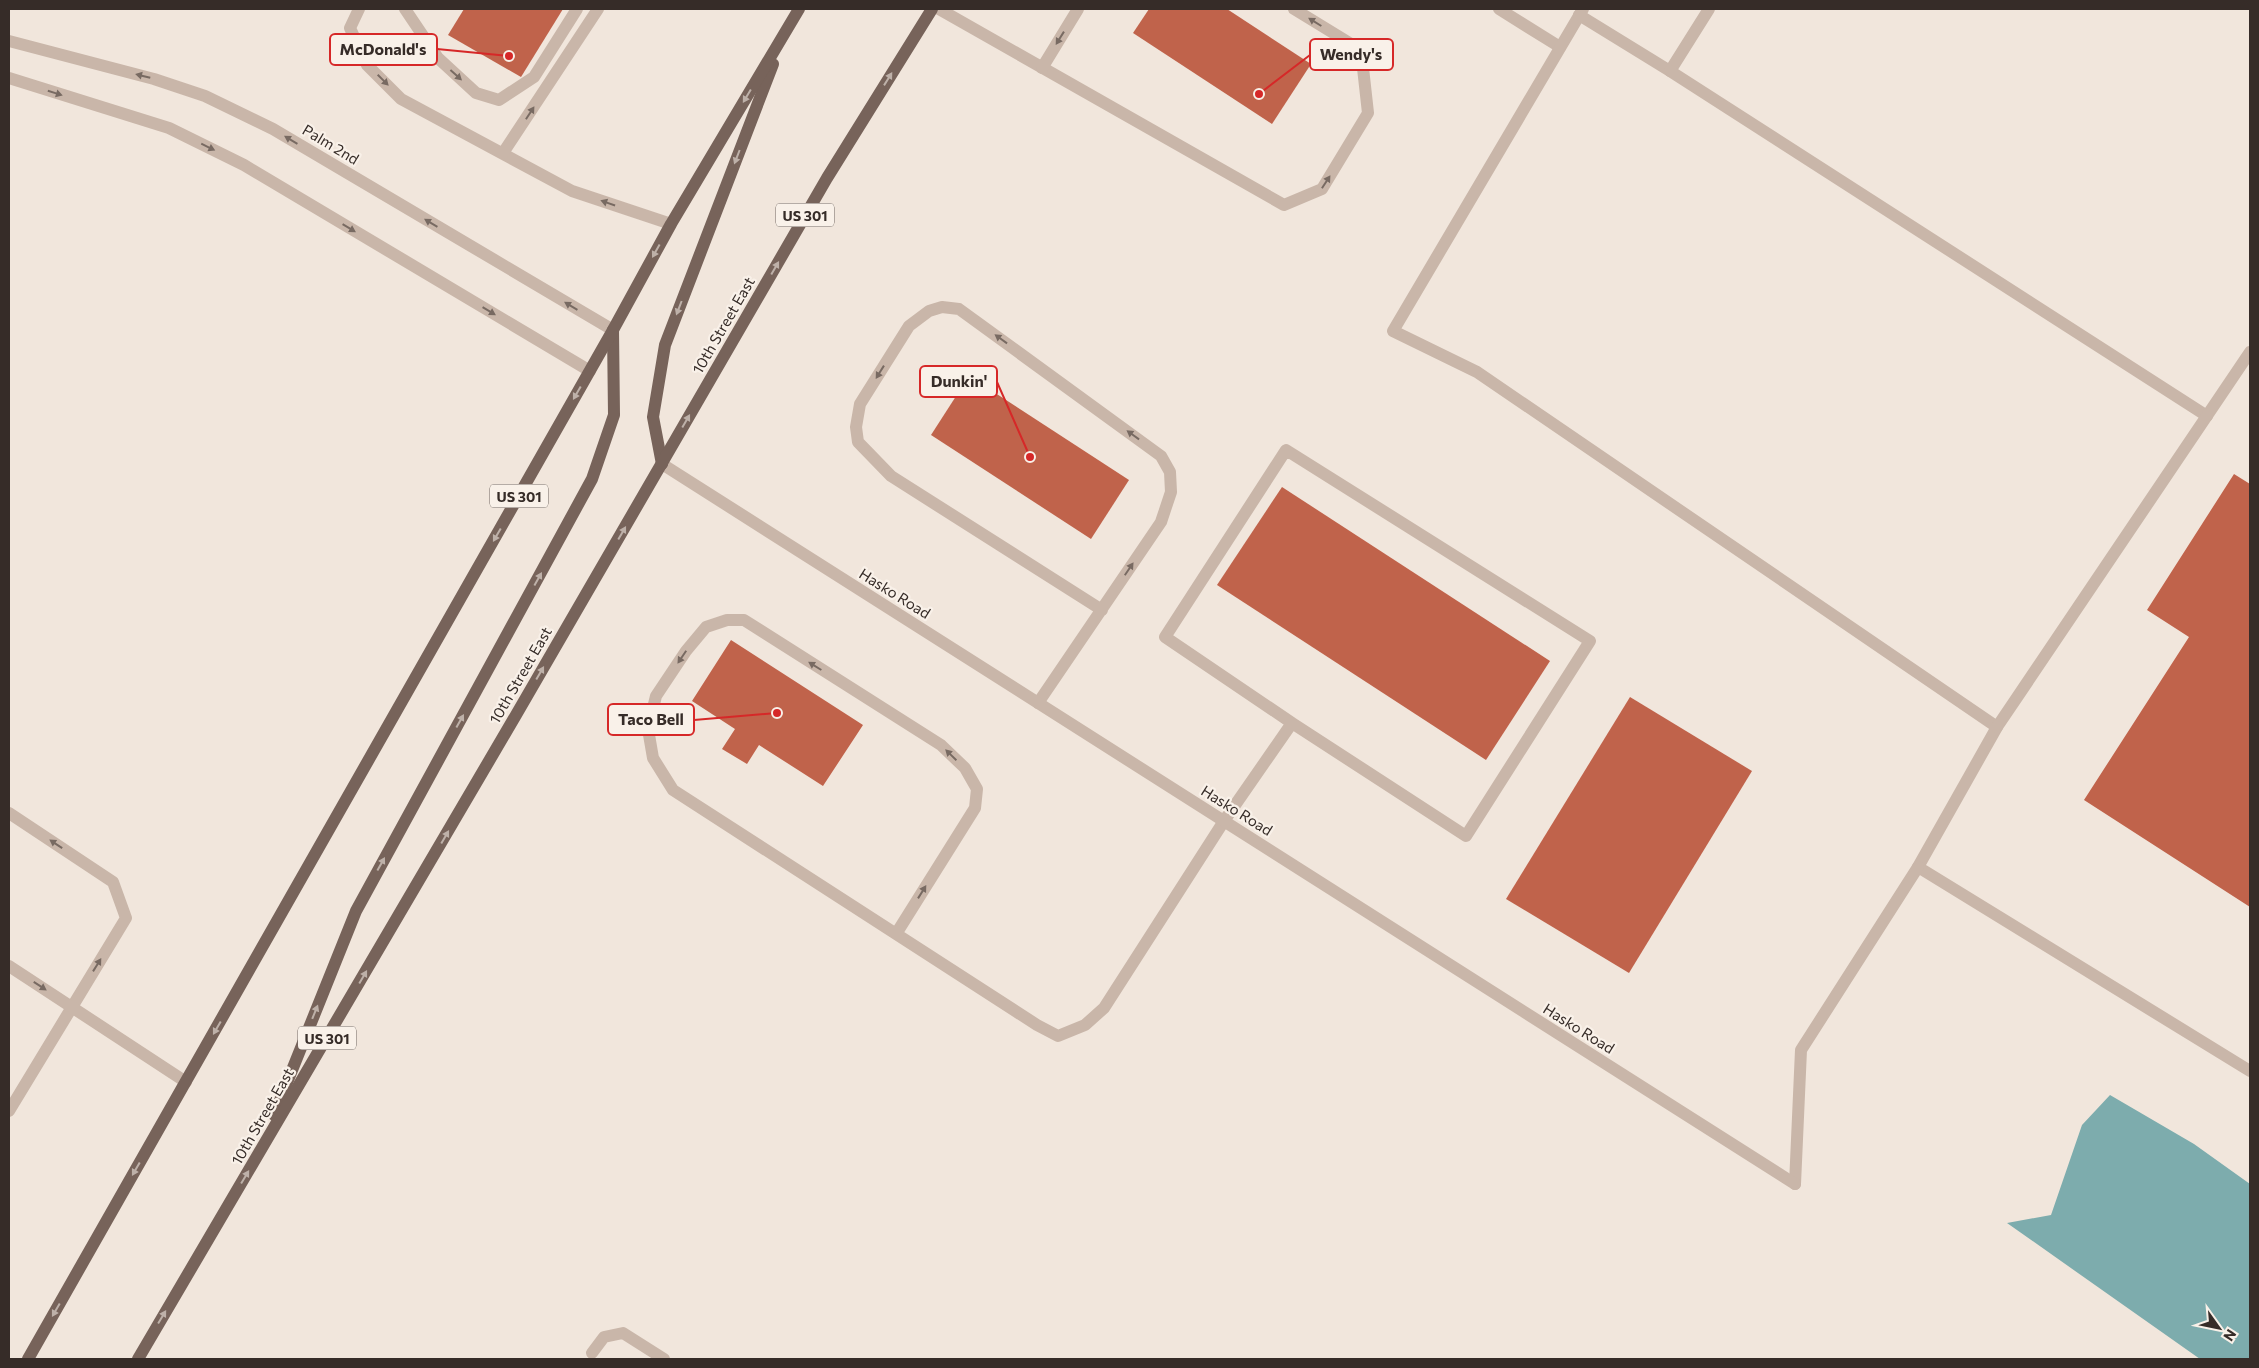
<svg xmlns="http://www.w3.org/2000/svg" width="2259" height="1368" font-family="Commissioner,sans-serif">
	<style>
		.water { fill: #7dacad }
		.building { fill: #c0634b }
		.lines { fill: none; stroke-linecap: round; stroke-linejoin: round }
		.service { stroke: #c9b6a9; stroke-width: 12 }
		.minor { stroke: #c9b6a9; stroke-width: 12 }
		.primary { stroke: #77635a; stroke-width: 12 }
		.oneway { fill: #786a62 }
		.oneway2 { fill: #beb1a9 }
		.labels { text-anchor: middle; dominant-baseline: central; stroke-width: 4.5; stroke-linejoin: round; paint-order: stroke }
		.shield { fill: #f9f1e9; stroke: #706762; stroke-width: 1 }
		.shield-label { font-size: 14px; font-weight: bold; fill: #362c28 }
		.street-label { font-size: 15px; fill: #362c28; stroke: #f9f1e9 }
		.leader { fill: none; stroke: #d62828; stroke-width: 2 }
		.callout-dot { fill: #d62828; stroke: #f9f1e9; stroke-width: 2 }
		.callout { fill: #f9f1e9; stroke: #d62828; stroke-width: 2 }
		.callout-label { font-size: 16px; text-anchor: middle; font-weight: bold; fill: #362c28 }
	</style>
	<rect width="100%" height="100%" fill="#f1e6dc"/>
	<!-- water -->
	<polygon class="water" points="2110,1095 2194,1144 2250,1184 2250,1359 2200,1359 2007,1223 2051,1215 2082,1125"/>
	<!-- building -->
	<g class="building">
		<polygon points="464,9 563,9 521,77 448,35"/>
		<polygon points="1149,9 1227,9 1311,64 1272,124 1133,33"/>
		<polygon points="969,376 1129,480 1091,539 931,435"/>
		<polygon points="2234,474 2250,484 2250,907 2084,800 2189,637 2147,610"/>
		<polygon points="1282,487 1550,661 1486,760 1217,585"/>
		<polygon points="731,640 863,725 823,786 759,745 747,764 722,749 735,729 692,701"/>
		<polygon points="1630,697 1752,771 1629,973 1506,899"/>
	</g>
	<g class="lines">
		<!-- service -->
		<g class="service">
			<polyline points="359,9 350,28 367,65 401,99 572,191 671,224"/>
			<polyline points="405,9 438,58 476,93 499,100 534,77 577,9"/>
			<polyline points="939,9 1284,205 1322,189 1368,113 1361,50 1294,9"/>
			<polyline points="1499,9 1560,47"/>
			<polyline points="1583,9 1393,331 1477,372 1997,727 1918,867 2250,1071"/>
			<polyline points="1579,15 1670,71 1709,9"/>
			<polyline points="1042,68 1078,9"/>
			<polyline points="1670,71 2207,416"/>
			<polyline points="503,153 598,9"/>
			<polyline points="1038,703 1161,522 1171,492 1170,472 1161,456 959,309 942,307 929,311 909,326 860,404 856,427 858,442 891,476 1102,610"/>
			<polyline points="1997,727 2250,352"/>
			<polyline points="9,813 113,882 126,918 9,1111"/>
			<polyline points="896,934 975,808 977,789 965,768 941,745 744,620 727,620 706,627 686,651 656,696 648,729 653,758 673,790 1037,1025 1058,1036 1085,1025 1104,1008 1224,821 1292,723 1466,836 1590,641 1286,450 1165,637 1292,723"/>
			<polyline points="9,966 186,1082"/>
			<polyline points="1795,1184 1801,1050 1918,867"/>
			<polyline points="592,1353 604,1337 623,1333 664,1359"/>
		</g>
		<!-- minor -->
		<g class="minor">
			<polyline points="9,41 154,79 205,96 273,129 613,330"/>
			<polyline points="9,78 169,128 244,165 590,371"/>
			<polyline points="662,464 1795,1184"/>
		</g>
		<!-- primary -->
		<g class="primary">
			<polyline points="662,464 653,417 665,345 773,64"/>
			<polyline points="274,1115 356,911 592,479 614,415 613,330"/>
			<polyline points="28,1359 613,330 671,224 799,9"/>
			<polyline points="138,1359 516,715 827,178 932,9"/>
		</g>
	</g>
	<!-- one-way arrows -->
	<defs><path id="oneway-solid" d="M-6-.8H1V-3.2L6.5 0L1 3.2V.8H-6Z" transform="scale(1.25)"/></defs>
	<g class="oneway">
		<use href="#oneway-solid" transform="translate(1315 22) rotate(-148)"/>
		<use href="#oneway-solid" transform="translate(1060 38) rotate(122)"/>
		<use href="#oneway-solid" transform="translate(456 75) rotate(42)"/>
		<use href="#oneway-solid" transform="translate(143 76) rotate(-166)"/>
		<use href="#oneway-solid" transform="translate(383 80) rotate(45)"/>
		<use href="#oneway-solid" transform="translate(55 93) rotate(17)"/>
		<use href="#oneway-solid" transform="translate(530 113) rotate(-57)"/>
		<use href="#oneway-solid" transform="translate(291 140) rotate(-149)"/>
		<use href="#oneway-solid" transform="translate(208 147) rotate(26)"/>
		<use href="#oneway-solid" transform="translate(1326 182) rotate(-57)"/>
		<use href="#oneway-solid" transform="translate(608 203) rotate(-161)"/>
		<use href="#oneway-solid" transform="translate(431 223) rotate(-149)"/>
		<use href="#oneway-solid" transform="translate(349 228) rotate(31)"/>
		<use href="#oneway-solid" transform="translate(571 306) rotate(-149)"/>
		<use href="#oneway-solid" transform="translate(489 311) rotate(31)"/>
		<use href="#oneway-solid" transform="translate(1001 339) rotate(-144)"/>
		<use href="#oneway-solid" transform="translate(880 372) rotate(122)"/>
		<use href="#oneway-solid" transform="translate(1133 435) rotate(-144)"/>
		<use href="#oneway-solid" transform="translate(1129 569) rotate(-56)"/>
		<use href="#oneway-solid" transform="translate(682 657) rotate(124)"/>
		<use href="#oneway-solid" transform="translate(815 666) rotate(-148)"/>
		<use href="#oneway-solid" transform="translate(951 755) rotate(-136)"/>
		<use href="#oneway-solid" transform="translate(56 844) rotate(-146)"/>
		<use href="#oneway-solid" transform="translate(922 892) rotate(-58)"/>
		<use href="#oneway-solid" transform="translate(97 965) rotate(-58)"/>
		<use href="#oneway-solid" transform="translate(40 986) rotate(33)"/>
	</g>
	<g class="oneway2">
		<use href="#oneway-solid" transform="translate(888 79) rotate(-58)"/>
		<use href="#oneway-solid" transform="translate(747 96) rotate(121)"/>
		<use href="#oneway-solid" transform="translate(737 157) rotate(111)"/>
		<use href="#oneway-solid" transform="translate(656 251) rotate(119)"/>
		<use href="#oneway-solid" transform="translate(775 268) rotate(-60)"/>
		<use href="#oneway-solid" transform="translate(679 308) rotate(111)"/>
		<use href="#oneway-solid" transform="translate(577 393) rotate(120)"/>
		<use href="#oneway-solid" transform="translate(686 421) rotate(-60)"/>
		<use href="#oneway-solid" transform="translate(622 533) rotate(-60)"/>
		<use href="#oneway-solid" transform="translate(497 535) rotate(120)"/>
		<use href="#oneway-solid" transform="translate(538 579) rotate(-61)"/>
		<use href="#oneway-solid" transform="translate(540 673) rotate(-60)"/>
		<use href="#oneway-solid" transform="translate(460 721) rotate(-61)"/>
		<use href="#oneway-solid" transform="translate(445 837) rotate(-60)"/>
		<use href="#oneway-solid" transform="translate(381 864) rotate(-61)"/>
		<use href="#oneway-solid" transform="translate(363 977) rotate(-60)"/>
		<use href="#oneway-solid" transform="translate(315 1012) rotate(-68)"/>
		<use href="#oneway-solid" transform="translate(217 1028) rotate(120)"/>
		<use href="#oneway-solid" transform="translate(136 1169) rotate(120)"/>
		<use href="#oneway-solid" transform="translate(245 1177) rotate(-59)"/>
		<use href="#oneway-solid" transform="translate(56 1310) rotate(120)"/>
		<use href="#oneway-solid" transform="translate(162 1317) rotate(-59)"/>
	</g>
	<g class="labels">
		<!-- shield labels -->
		<g class="shield">
			<rect x="776" y="203.5" width="58" height="23" rx="4"/>
			<rect x="490" y="484.5" width="58" height="23" rx="4"/>
			<rect x="298" y="1026.5" width="58" height="23" rx="4"/>
		</g>
		<g class="shield-label">
			<text x="805" y="215">US 301</text>
			<text x="519" y="496">US 301</text>
			<text x="327" y="1038">US 301</text>
		</g>
		<!-- street labels -->
		<g class="street-label">
			<text transform="translate(331 144) rotate(31)">Palm 2nd</text>
			<text transform="translate(723 325) rotate(-60)">10th Street East</text>
			<text transform="translate(895 593) rotate(32)">Hasko Road</text>
			<text transform="translate(520 675) rotate(-60)">10th Street East</text>
			<text transform="translate(1237 810) rotate(32)">Hasko Road</text>
			<text transform="translate(1579 1028) rotate(32)">Hasko Road</text>
			<text transform="translate(262 1116) rotate(-60)">10th Street East</text>
		</g>
	</g>
	<!-- callouts -->
	<path class="leader" d="M509 56L437 49M1259 94L1310 55M1030 457L997 382M777 713L694 720"/>
	<g class="callout-dot">
		<circle cx="509" cy="56" r="5"/>
		<circle cx="1259" cy="94" r="5"/>
		<circle cx="1030" cy="457" r="5"/>
		<circle cx="777" cy="713" r="5"/>
	</g>
	<g class="callout">
		<rect x="330" y="34" width="107" height="31" rx="5"/>
		<rect x="1310" y="39" width="83" height="31" rx="5"/>
		<rect x="920" y="366" width="77" height="31" rx="5"/>
		<rect x="608" y="704" width="86" height="31" rx="5"/>
	</g>
	<g class="callout-label">
		<text x="383" y="55">McDonald's</text>
		<text x="1351" y="60">Wendy's</text>
		<text x="959" y="387">Dunkin'</text>
		<text x="651" y="725">Taco Bell</text>
	</g>
	<!-- border -->
	<rect width="2259" height="1368" fill="none" stroke="#362c28" stroke-width="20"/>
	<!-- north arrow -->
	<g transform="translate(2219 1328) rotate(123)" stroke="#f9f1e9" stroke-width="4" paint-order="stroke">
	<path d="M0-4L9 19L0 12L-9 19Z" fill="#362c28"/>
	<text y="-8" font-size="14" font-weight="bold" text-anchor="middle" fill="#362c28">N</text>
	</g>
</svg>
